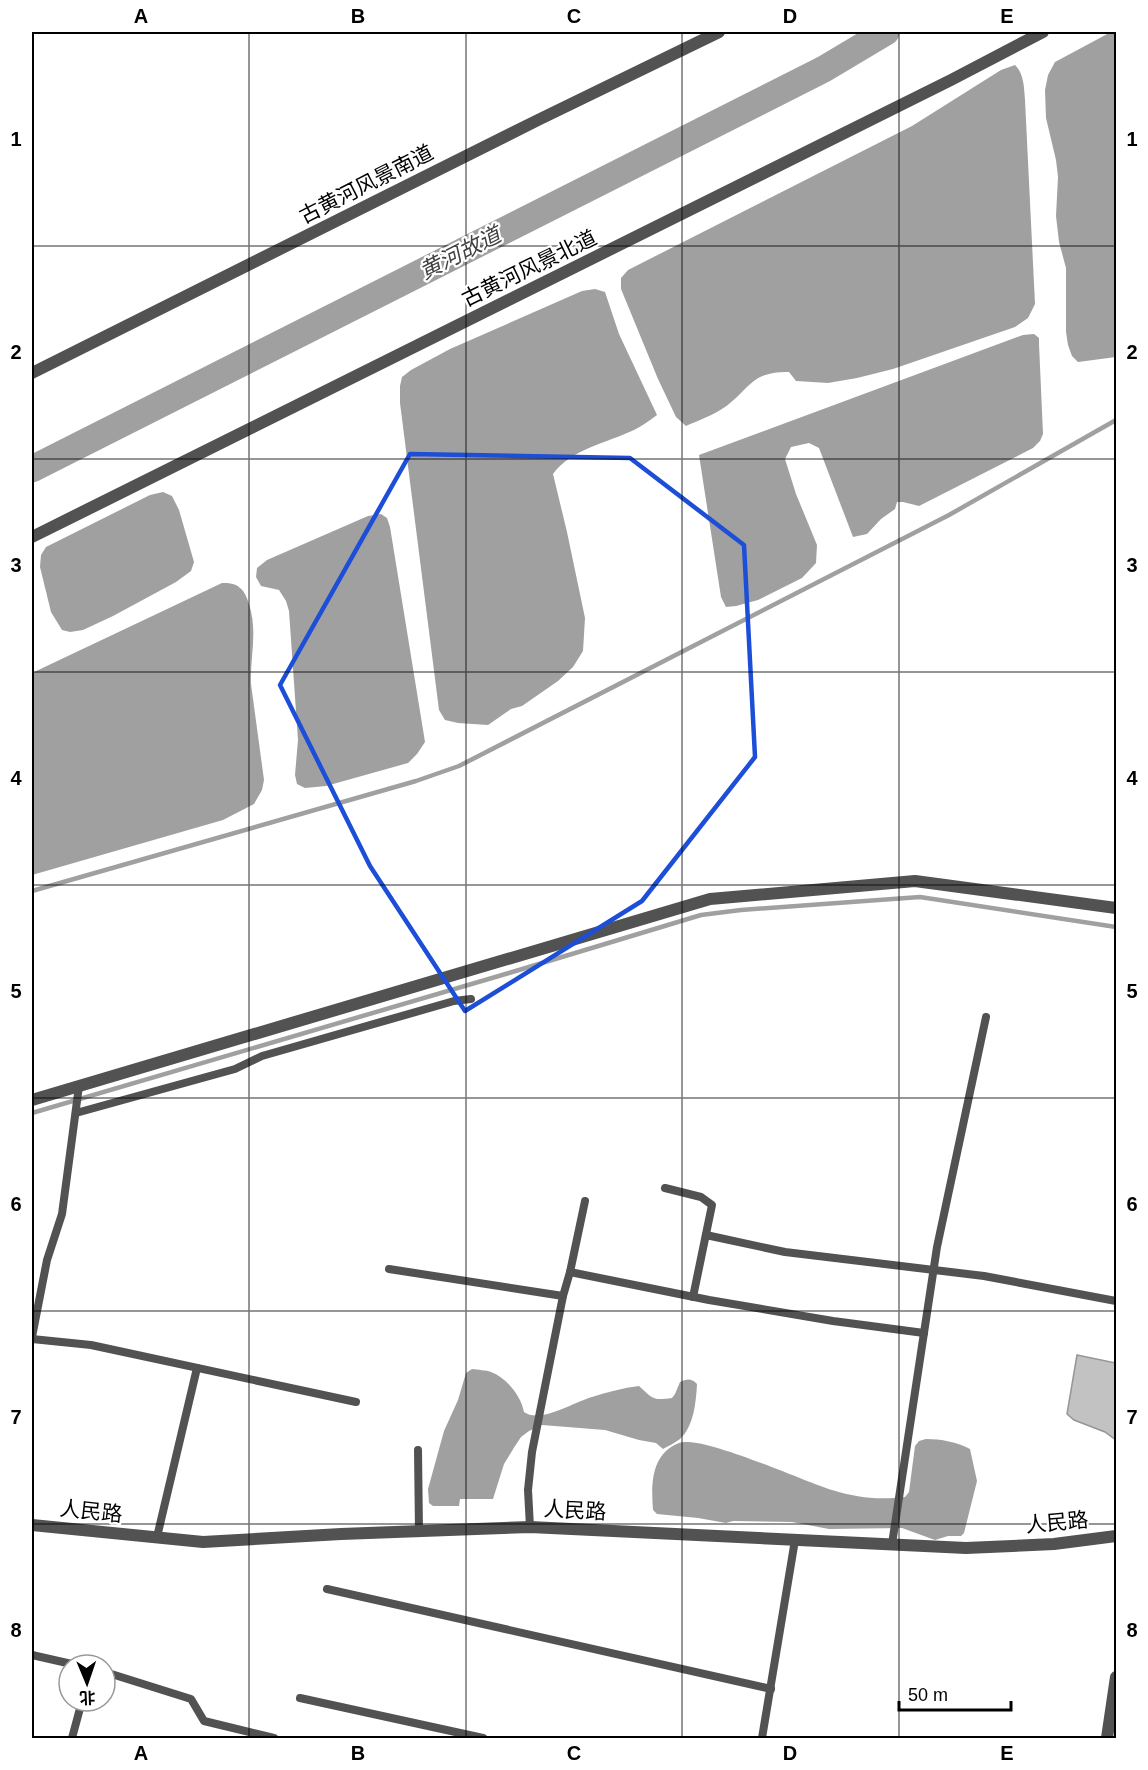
<svg xmlns="http://www.w3.org/2000/svg" width="1148" height="1770" font-family="Arial,'Noto Sans SC',sans-serif">
	<style>
		.water { fill: #a0a0a0 }
		.lines { fill: none; stroke-linecap: round; stroke-linejoin: round }
		.stream { stroke: #a0a0a0; stroke-width: 4.5 }
		.river { stroke: #a0a0a0; stroke-width: 27 }
		.building { fill: #c2c2c2; stroke: #969696; stroke-width: 1.5 }
		.service { stroke: #525252; stroke-width: 8 }
		.minor { stroke: #525252; stroke-width: 12 }
		.tertiary { stroke: #525252; stroke-width: 12 }
		.marked { fill: none; stroke: #1d4ed8; stroke-width: 4.5; stroke-linejoin: round }
		.grid { fill: none; stroke: #000; stroke-width: 1.5; stroke-opacity: 0.55 }
		.labels { text-anchor: middle; dominant-baseline: central; stroke-width: 4.5; stroke-linejoin: round; paint-order: stroke }
		.street-label { font-size: 21px; fill: #000; stroke: #fff }
		.water-label { font-size: 22px; font-style: italic; fill: #414141; stroke: #fff }
		.neatline { fill: none; stroke: #000; stroke-width: 2 }
		.grid-label { font-size: 20px; text-anchor: middle; font-weight: bold; fill: #000 }
	</style>
	<rect width="100%" height="100%" fill="#fff"/>
	<!-- water -->
	<g class="water">
		<polygon points="1111,32 1116,32 1116,357 1078,362 1072,356 1068,345 1066,332 1066,268 1059,242 1056,216 1058,177 1056,160 1046,118 1045,90 1048,75 1055,62"/>
		<path d="M1015,65C1024,74 1024,87 1025,100L1035,304L1028,318L1015,327L893,369L857,378L828,383L796,381L789,372C750,372 752,387 725,407C714,415 699,420 686,426L676,417L658,379L621,289V278L628,270L912,126L1001,70Z"/>
		<path d="M595,289L605,292L619,334L657,415C650,420 642,426 634,430C607,443 571,449 553,474L567,532L585,618L583,651L573,667L558,681L522,706L511,709L488,725L458,723L445,720L439,710L400,403V386L402,377L411,370L450,349L582,291Z"/>
		<polygon points="1034,334 1039,338 1039,344 1043,434 1040,441 1033,448 919,506 903,502 897,502 895,509 881,519 867,534 853,537 819,448 809,443 791,447 785,459 796,494 817,545 816,563 802,578 758,600 736,606 726,607 721,597 699,455 1023,335"/>
		<polygon points="163,492 172,496 179,510 194,562 191,571 176,582 113,616 83,630 70,632 62,630 51,612 40,567 41,555 46,547 150,495"/>
		<polygon points="381,514 387,518 390,527 425,742 417,754 408,763 326,786 305,788 297,784 295,775 298,740 289,611 286,601 279,590 261,586 256,577 257,568 267,560 368,516"/>
		<path d="M222,583C228,583 235,583 240,588C245,592 247,598 249,604C258,632 250,656 251,684L264,780L262,790L254,804L223,820L32,875V673Z"/>
		<path d="M472,1369C478,1370 486,1370 491,1372C507,1378 521,1396 524,1412C540,1424 574,1402 592,1397C607,1392 623,1388 639,1386C653,1398 651,1401 672,1398L675,1394L680,1382C687,1379 691,1378 697,1384C696,1402 694,1426 680,1439C675,1443 668,1446 663,1449L656,1443L639,1440L605,1430L542,1425L529,1431L521,1437L515,1446L504,1464L493,1499H460L459,1506H433L429,1503L428,1489L444,1431L458,1400L466,1373Z"/>
		<path d="M926,1439C941,1439 957,1442 970,1449L977,1481L964,1533L961,1536H948L935,1540L902,1528L829,1529L792,1522L733,1521L726,1523L698,1518L657,1514L653,1510C651,1484 651,1454 679,1443C701,1434 805,1482 832,1490C858,1498 878,1500 905,1497L909,1492L915,1446L919,1441Z"/>
	</g>
	<g class="lines">
		<!-- stream -->
		<g class="stream">
			<polyline points="32,891 416,781 459,766 949,515 1116,420"/>
			<polyline points="32,1113 509,973 701,915 741,910 920,897 1116,927"/>
		</g>
		<!-- river -->
		<polyline class="river" points="32,469 824,69 886,32"/>
	</g>
	<!-- building -->
	<polygon class="building" points="1077,1355 1116,1363 1116,1440 1105,1432 1074,1420 1067,1414"/>
	<g class="lines">
		<!-- service -->
		<g class="service">
			<polyline points="76,1113 235,1069 262,1056 454,1001 471,999"/>
			<polyline points="665,1188 701,1197 712,1205 693,1297"/>
			<polyline points="706,1235 785,1252 984,1276 1116,1301"/>
			<polyline points="389,1269 563,1296"/>
			<polyline points="570,1272 709,1300 833,1321 924,1333"/>
			<polyline points="32,1337 47,1260 62,1214 79,1086"/>
			<polyline points="32,1339 91,1345 356,1402"/>
			<polyline points="418,1450 419,1531"/>
			<polyline points="530,1527 528,1490 532,1452 563,1296 570,1272 585,1201"/>
			<polyline points="157,1537 197,1368"/>
			<polyline points="892,1544 937,1247 986,1017"/>
			<polyline points="327,1589 771,1689"/>
			<polyline points="32,1655 76,1665"/>
			<polyline points="105,1672 191,1699 204,1721 274,1738"/>
			<polyline points="300,1698 483,1738"/>
			<polyline points="72,1738 82,1701"/>
			<polyline points="762,1738 795,1540"/>
		</g>
		<!-- minor -->
		<g class="minor">
			<polyline points="32,373 538,120 719,32"/>
			<polyline points="32,537 951,80 1043,32"/>
			<polyline points="32,1100 710,899 915,881 1116,908"/>
			<polyline points="1107,1738 1116,1677"/>
		</g>
		<!-- tertiary -->
		<polyline class="tertiary" points="32,1525 203,1542 341,1534 530,1527 966,1548 1054,1544 1116,1536"/>
	</g>
	<!-- marked area -->
	<path class="marked" d="M410,454L630,458L744,545L755,757L642,901L465,1011L370,866L280,685Z"/>
	<!-- grid -->
	<path class="grid" d="M249,32V1738M466,32V1738M682,32V1738M899,32V1738M32,246H1116M32,459H1116M32,672H1116M32,885H1116M32,1098H1116M32,1311H1116M32,1524H1116"/>
	<g class="labels">
		<!-- street labels -->
		<g class="street-label">
			<text transform="translate(366 184) rotate(-27)">古黄河风景南道</text>
			<text transform="translate(529 268) rotate(-26)">古黄河风景北道</text>
			<text transform="translate(575 1510) rotate(3)">人民路</text>
			<text transform="translate(91 1511) rotate(6)">人民路</text>
			<text transform="translate(1057 1522) rotate(-5)">人民路</text>
		</g>
		<!-- water labels -->
		<g class="water-label">
			<text transform="translate(460 253) rotate(-27)">黄河故道</text>
		</g>
	</g>
	<!-- border -->
	<rect width="1148" height="1770" fill="none" stroke="#ffffff" stroke-width="66"/>
	<!-- north arrow -->
	<g transform="translate(87 1683) rotate(178)"><circle r="28" fill="#ffffff" stroke="#999999" stroke-width="1.5"/>
	<path d="M0-4.5L10 22L0 15L-10 22Z" fill="#000000"/>
	<text y="-9" font-size="16" font-weight="bold" text-anchor="middle" fill="#000000">北</text>
	</g>
	<!-- scale -->
	<path d="M899 1701v9h112v-9" fill="none" stroke="#000000" stroke-width="3"/>
	<text x="908" y="1701" font-size="18" fill="#000000" stroke="#ffffff" stroke-width="4.5" paint-order="stroke">50 m</text>
	<rect x="33" y="33" width="1082" height="1704" class="neatline"/>
	<g class="grid-label">
		<text x="141" y="23">A</text>
		<text x="358" y="23">B</text>
		<text x="574" y="23">C</text>
		<text x="790" y="23">D</text>
		<text x="1007" y="23">E</text>
		<text x="16" y="146">1</text>
		<text x="1132" y="146">1</text>
		<text x="16" y="359">2</text>
		<text x="1132" y="359">2</text>
		<text x="16" y="572">3</text>
		<text x="1132" y="572">3</text>
		<text x="16" y="785">4</text>
		<text x="1132" y="785">4</text>
		<text x="16" y="998">5</text>
		<text x="1132" y="998">5</text>
		<text x="16" y="1211">6</text>
		<text x="1132" y="1211">6</text>
		<text x="16" y="1424">7</text>
		<text x="1132" y="1424">7</text>
		<text x="16" y="1637">8</text>
		<text x="1132" y="1637">8</text>
		<text x="141" y="1760">A</text>
		<text x="358" y="1760">B</text>
		<text x="574" y="1760">C</text>
		<text x="790" y="1760">D</text>
		<text x="1007" y="1760">E</text>
	</g>
</svg>
